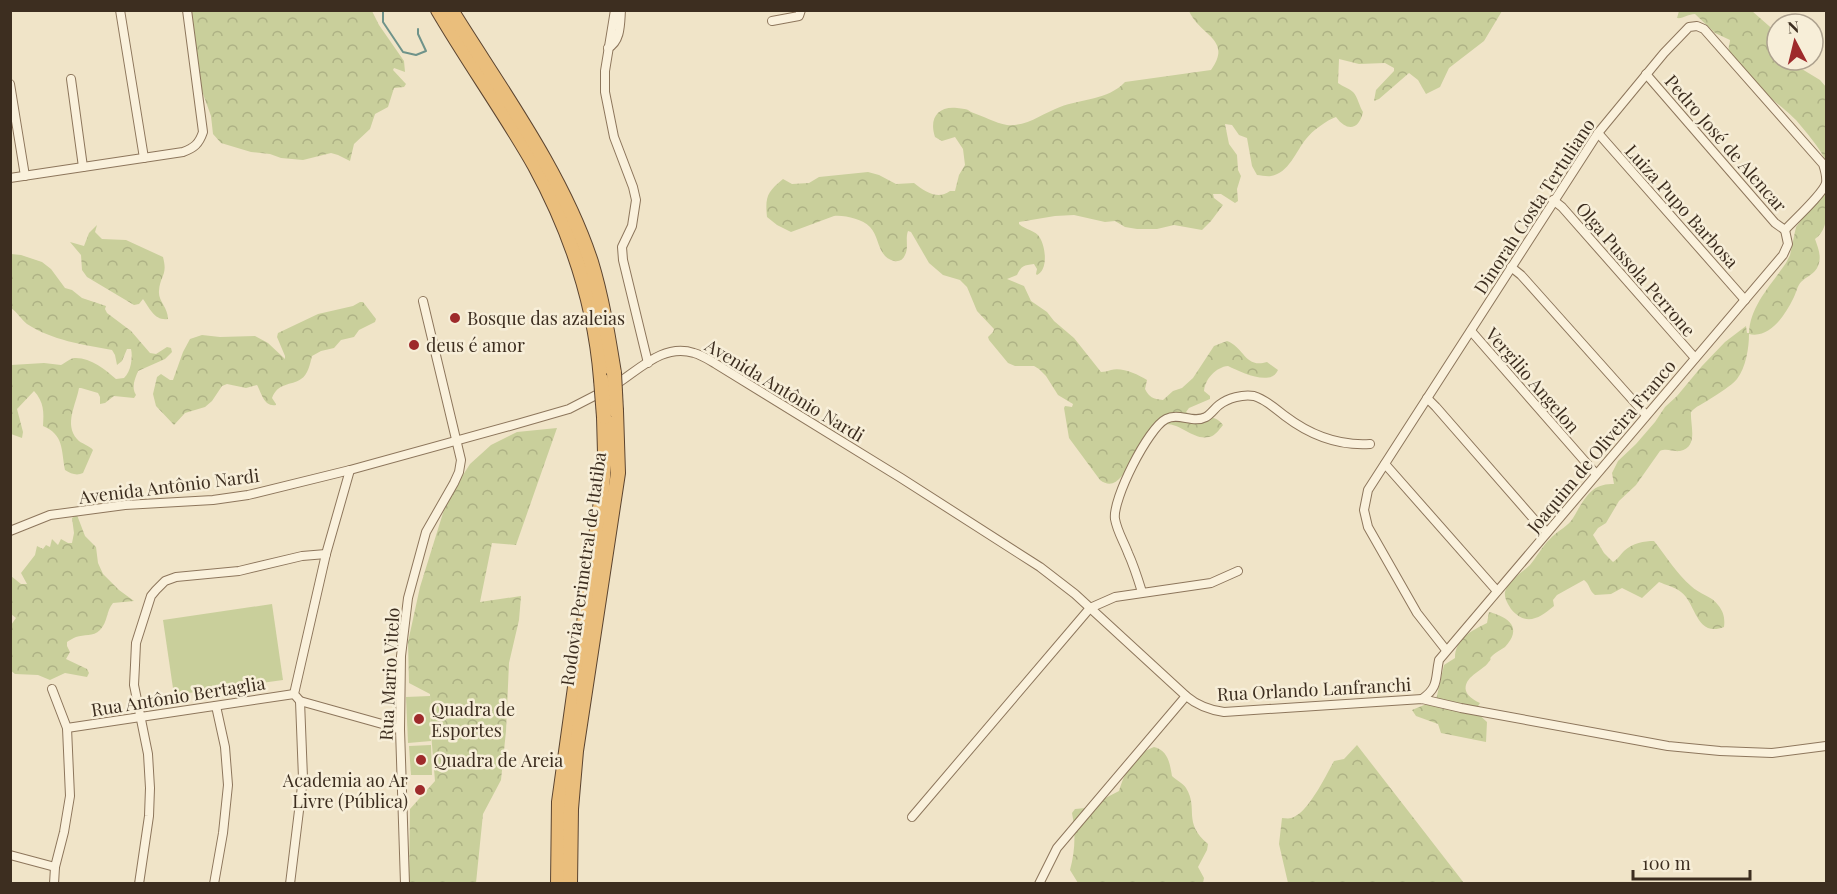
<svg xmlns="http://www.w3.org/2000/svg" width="1837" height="894" font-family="'Playfair Display',serif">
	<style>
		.forest { fill: url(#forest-crowns) }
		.park { fill: #c9cf9b }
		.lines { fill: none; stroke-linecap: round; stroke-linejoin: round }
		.stream { stroke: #6f938a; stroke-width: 2 }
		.minor-casing { stroke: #8d765c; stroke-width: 10 }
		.trunk-casing { stroke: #5b4430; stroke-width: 16 }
		.minor { stroke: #faf1dc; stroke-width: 8 }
		.trunk { stroke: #eabe7c; stroke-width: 14 }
		.trunk-bridge-casing { stroke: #5b4430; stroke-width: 16; stroke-linecap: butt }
		.trunk-bridge { stroke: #eabe7c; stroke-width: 14 }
		.poi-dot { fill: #9e2a2b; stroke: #f7eed8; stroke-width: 2 }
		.labels { text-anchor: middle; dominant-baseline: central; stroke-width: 5; stroke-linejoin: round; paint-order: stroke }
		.street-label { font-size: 18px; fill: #3d2e20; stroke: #f7eed8 }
		.poi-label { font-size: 18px; fill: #3d2e20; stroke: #f7eed8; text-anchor: start }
	</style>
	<defs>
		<pattern id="forest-crowns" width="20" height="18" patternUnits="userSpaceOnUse" patternTransform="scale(1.5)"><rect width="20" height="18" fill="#c9cf9b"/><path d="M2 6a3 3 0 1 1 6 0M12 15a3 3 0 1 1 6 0" fill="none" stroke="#aeb285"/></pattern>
	</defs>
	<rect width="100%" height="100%" fill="#f0e4c8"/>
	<!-- forest -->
	<g class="forest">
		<polygon points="192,10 372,11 379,25 404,61 405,72 394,68 393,70 406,84 404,87 394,88 388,107 375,114 370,129 354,144 350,161 338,155 331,153 303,160 281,158 270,154 251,152 221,143 213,134 211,116 202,91 192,36 191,16"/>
		<path d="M1189,11H1502L1484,41L1449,68L1440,87L1426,94L1418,80L1409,73L1379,99L1374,101L1376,90L1394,71V68L1385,63L1359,64L1339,59L1338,83C1343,87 1349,88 1353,92C1358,97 1359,106 1363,112C1359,130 1347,132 1336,117C1327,120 1312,131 1306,139C1296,151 1289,173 1271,176C1267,177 1261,175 1257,175L1252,166L1247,138L1239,135L1232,125L1225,124L1229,144L1237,155L1238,170L1241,176L1237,189L1238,201L1235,203L1221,194H1213L1214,198L1223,205L1211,221L1202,230L1174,225L1157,229H1137L1125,227L1115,221L1105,222L1074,215L1055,216L1019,222V224C1025,230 1036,230 1040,238C1046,248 1048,270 1037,275L1036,274L1037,269L1034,264C1024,265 1021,266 1017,275L1007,279L1024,286L1031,301L1047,312L1054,321L1074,338L1101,372C1104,372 1108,371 1111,370C1122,367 1137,374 1147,380L1145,389C1149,397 1153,399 1163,400L1173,391L1182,388L1193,378L1214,346L1227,341C1244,347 1245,369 1267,362L1278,370C1271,387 1241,372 1228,366C1216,367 1205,379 1204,391L1210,396V399L1189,408L1186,412C1198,419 1214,412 1223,425C1219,430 1215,436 1209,437C1189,441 1176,414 1152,428C1135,439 1125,499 1100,480L1069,438L1064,408L1065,406L1072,407L1073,404L1058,395L1046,376L1039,369L1034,366H1015L1008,363L989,340L988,337L993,332L994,329L977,311L967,287L960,280L943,275L929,263L911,232L908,231C905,239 909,247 905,255C903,260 899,262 894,261C877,257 880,237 870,227C862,219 845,215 834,216L791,232L777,225L767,217C765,197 767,192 783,179L792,184L809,183L819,177L868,172L879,175L896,184L914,183C925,192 938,200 950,191H955L959,175L965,165L963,149L955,137L942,141L935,137C929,119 937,106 957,108C963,109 966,108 971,112C983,116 995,123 1007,125C1027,127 1043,113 1060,107C1081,99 1108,100 1125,82L1211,70C1233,39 1200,36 1189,11Z"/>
		<path d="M1679,11H1752L1777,33V60H1790L1792,63L1820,80L1826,87V161C1819,147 1807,133 1796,120C1781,105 1732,69 1729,50C1728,47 1730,43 1730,40L1715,33L1695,14C1688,14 1683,19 1677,18Z"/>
		<path d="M1826,187C1826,204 1831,228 1815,239C1818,248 1822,256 1818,266C1815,274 1807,276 1801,282C1797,286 1796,294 1793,299C1785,315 1770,339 1749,334C1749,348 1746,367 1737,379C1731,386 1718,394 1710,399C1703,404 1696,406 1691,412C1690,425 1699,447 1680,451C1673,452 1667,448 1660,451L1636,485L1619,501L1606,523L1598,528L1593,535L1604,553L1613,562C1618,559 1620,555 1624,551C1633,543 1644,541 1654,541C1666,556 1677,574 1691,586C1699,594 1712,596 1718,605C1724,612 1725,619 1724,627C1696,638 1696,603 1681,592C1675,587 1666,585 1659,582L1642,598L1622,588L1611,594L1595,595C1589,591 1590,584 1584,580L1557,595L1553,600L1554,606C1540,618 1526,627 1511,609C1508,604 1504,598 1505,592C1508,580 1522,573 1530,565C1537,557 1542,546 1550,539C1556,532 1565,528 1571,521C1578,511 1583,498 1593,490C1599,485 1606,484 1614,484L1612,473L1618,461L1636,444L1655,422L1665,407L1677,396L1702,366L1725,342L1746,326L1747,333H1749C1750,306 1771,285 1786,263L1790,255L1796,227Z"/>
		<path d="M97,225L95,232L102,239L126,240L163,257C168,276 160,275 159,291C158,301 168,307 168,319C155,321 150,309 143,299L139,304L134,305L87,277L82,270L81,255L70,242L84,246L89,233Z"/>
		<path d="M11,254L21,255L42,262L51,269L65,288L72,290L82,298L106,306L105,309L107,313L131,331L150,353L156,354L167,347L171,348L172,352L165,359L138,371C135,379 131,387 136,395L134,398L114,396L105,403L100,404V397L98,393L81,388H79C76,405 64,424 77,439C81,444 89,445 93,450L83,473C77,476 71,474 65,470C61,449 64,435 43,426C44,412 44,402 34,391L17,409L23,432L22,438L11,434V365L44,363L61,365C65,363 69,359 74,358C90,357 105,369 116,379L124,378C131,372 133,357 131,349H127L122,361L117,365L115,355L112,350C84,345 51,340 27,324C21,319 17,312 11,308Z"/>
		<path d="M360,302H363L376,319L375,322L359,330L354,337L341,340L334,348L321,351L312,356C310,364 308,375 301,379C291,386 278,382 272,398L276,404V405C264,407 262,394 257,385L246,388L227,384L222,386L212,401L205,407L185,413L174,425L156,406L153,394L157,377L161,374L170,380H173L183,352L190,339L202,335L220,337L255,336L268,343L285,359V356L277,337L278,333L318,314L353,306Z"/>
		<polygon points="557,428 516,545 492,543 480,602 521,596 519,620 509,663 506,731 501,780 483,814 476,883 409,883 410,809 435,781 431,733 430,694 409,683 408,642 420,587 447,500 470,464 491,445 517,432"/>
		<path d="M77,515L85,536L96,547L98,563L103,574L119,590L134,601L113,603C106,611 108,622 100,630C93,637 84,634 76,637C73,638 70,640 67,642V646L70,652L66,659L87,669L89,673L87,677L65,673L50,680L38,675L15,674L10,670L11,625L16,618L11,614V576L21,584H27L21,573L35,555L37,546L43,549L46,545L50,547L52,539L58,545L61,539L68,543H72L74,533L72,518Z"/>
		<path d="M1489,612C1509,617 1523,628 1505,647C1501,650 1496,652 1493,655C1487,661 1494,656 1488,663C1482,671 1463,677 1466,691C1468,697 1476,701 1480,703L1475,711L1487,722L1486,742L1441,733L1438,724L1416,716L1412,710L1436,700L1444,665L1455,658C1455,639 1471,631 1487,623Z"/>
		<path d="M1357,745L1464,883H1288L1279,844L1282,818C1285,818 1288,819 1291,818C1308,814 1326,775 1334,761L1344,759Z"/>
		<path d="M1154,747C1168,750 1170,764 1172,776C1176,780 1184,784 1186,788C1199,809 1182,822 1208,844L1207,850L1198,867L1204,878L1203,883H1078L1070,870C1075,852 1076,833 1072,813L1075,809L1086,808L1119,791C1125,771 1134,754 1154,747Z"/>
	</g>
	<!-- park -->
	<g class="park">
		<polygon points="272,604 283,680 174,695 163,620"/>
		<polygon points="430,696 431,741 408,743 406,697"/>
		<polygon points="431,745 432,775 411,775 409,746"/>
	</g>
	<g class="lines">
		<!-- stream -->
		<polyline class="stream" points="383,10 383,22 403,52 416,55 426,51 418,34 418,29"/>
		<!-- minor casing -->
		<g class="minor-casing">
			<g id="minor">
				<polyline points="120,10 144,158"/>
				<polyline points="615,10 605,71 605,92 614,137 633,187 636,200 632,226 622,247 623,260 648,363"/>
				<polyline points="772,21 799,16 801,10"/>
				<path d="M608,48C621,41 620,24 621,10"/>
				<polyline points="1646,74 1775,223 1785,230"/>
				<polyline points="71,79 83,167"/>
				<polyline points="10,84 25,176"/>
				<polyline points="1598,133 1745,300"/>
				<path d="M10,178L183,152C194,148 199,144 203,132L187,10"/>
				<polyline points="1553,200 1562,207 1695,358"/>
				<polyline points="1511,267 1521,275 1646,415"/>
				<polyline points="1471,331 1596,474"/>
				<path d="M615,385C639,370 663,343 694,353C702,355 709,360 716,364L901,478L1040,567L1075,594L1186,696L1057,848L1039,884"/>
				<polyline points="1427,398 1436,407 1539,525 1547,532"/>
				<polyline points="1385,464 1497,591"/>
				<polyline points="10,531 50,515 125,505 213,500 248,495 350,470 517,424 569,409 604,391"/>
				<path d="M1142,592C1138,579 1134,566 1128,553C1124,542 1117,531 1115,519C1112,500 1148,428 1166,419C1179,412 1193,424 1206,417C1211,414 1215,408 1219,405C1228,398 1243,394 1254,396C1265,399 1276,409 1285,416C1310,435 1338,446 1370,444"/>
				<path d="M1446,650L1417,613L1368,527L1364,510L1368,490L1598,133L1664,53L1689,27L1697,26L1704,29L1823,164C1825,170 1827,176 1826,183C1823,194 1794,220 1785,230"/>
				<polyline points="52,689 67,728 70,796 64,832 55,867 54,884"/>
				<path d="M1186,696C1198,706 1209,710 1224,712L1422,699L1461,708L1668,746L1720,751L1772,753L1826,746"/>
				<path d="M1422,699C1439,687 1435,679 1439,660L1783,255L1788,244L1785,230"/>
				<polyline points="300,701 400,729"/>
				<polyline points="67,728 294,694"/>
				<polyline points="912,817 1090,608 1115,597 1211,583 1238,571"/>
				<polyline points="10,855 55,867"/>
				<polyline points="139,884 149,816 150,788 148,754 134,685 135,665 136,643 151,596 156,590 165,581 176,577 239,571 302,556 326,554"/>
				<polyline points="214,884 223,833 228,785 225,747 216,706"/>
				<polyline points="290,884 303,778 300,701 294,694 326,554 350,470"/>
				<polyline points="405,884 400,729 401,656 408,598 426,532 454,483 459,472 461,460 423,301"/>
			</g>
		</g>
		<!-- trunk casing -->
		<g class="trunk-casing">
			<g id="trunk">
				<path d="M438,10C469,63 505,113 535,166C571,232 595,304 601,379"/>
				<path d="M451,10C500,89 562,173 591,262C602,298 608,336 614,373"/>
				<polyline points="558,884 559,802 601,501 605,453 604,417"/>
				<polyline points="570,884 571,809 576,751 618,473 616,411"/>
			</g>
		</g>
		<!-- minor -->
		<use href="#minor" class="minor"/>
		<!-- trunk -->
		<use href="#trunk" class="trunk"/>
		<!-- trunk-bridge casing -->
		<g class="trunk-bridge-casing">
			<g id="trunk-bridge">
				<polyline points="614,373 616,411"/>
				<polyline points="601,379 604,417"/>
			</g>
		</g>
		<!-- trunk-bridge -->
		<use href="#trunk-bridge" class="trunk-bridge"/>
	</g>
	<!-- markers -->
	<g class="poi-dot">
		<circle cx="455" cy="318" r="6"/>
		<circle cx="414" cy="345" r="6"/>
		<circle cx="419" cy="719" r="6"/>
		<circle cx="421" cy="760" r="6"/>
		<circle cx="420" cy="790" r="6"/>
	</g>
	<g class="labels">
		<!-- street labels -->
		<g class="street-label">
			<text transform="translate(1726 143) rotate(49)">Pedro José de Alencar</text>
			<text transform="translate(1534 206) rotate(-57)">Dinorah Costa Tertuliano</text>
			<text transform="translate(1682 206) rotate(48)">Luiza Pupo Barbosa</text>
			<text transform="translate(1636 269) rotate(49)">Olga Pussola Perrone</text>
			<text transform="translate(1533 380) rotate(49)">Vergilio Angelon</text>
			<text transform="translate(785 390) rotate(31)">Avenida Antônio Nardi</text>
			<text transform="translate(1601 446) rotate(-50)">Joaquim de Oliveira Franco</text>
			<text transform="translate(169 486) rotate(-7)">Avenida Antônio Nardi</text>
			<text transform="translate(583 569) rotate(-82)">Rodovia Perimetral de Itatiba</text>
			<text transform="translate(389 674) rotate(-87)">Rua Mario Vitelo</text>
			<text transform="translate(1314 689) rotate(-3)">Rua Orlando Lanfranchi</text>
			<text transform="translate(178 696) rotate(-9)">Rua Antônio Bertaglia</text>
		</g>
		<!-- poi labels -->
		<g class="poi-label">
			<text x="467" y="318">Bosque das azaleias</text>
			<text x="426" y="345">deus é amor</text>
			<text x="431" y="709">Quadra de<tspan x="431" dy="21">Esportes</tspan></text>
			<text x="433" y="760">Quadra de Areia</text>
			<text x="408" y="780" text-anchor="end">Academia ao Ar<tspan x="408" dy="21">Livre (Pública)</tspan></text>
		</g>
	</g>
	<!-- border -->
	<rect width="1837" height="894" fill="none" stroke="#3d2e20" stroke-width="24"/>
	<!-- north arrow -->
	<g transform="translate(1795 42) rotate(353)"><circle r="28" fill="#f7eed8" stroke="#ada18e" stroke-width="1.5"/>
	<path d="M0-4.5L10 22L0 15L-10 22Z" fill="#9e2a2b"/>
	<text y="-9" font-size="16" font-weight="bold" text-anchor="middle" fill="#3d2e20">N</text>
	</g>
	<!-- scale -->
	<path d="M1633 870v9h117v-9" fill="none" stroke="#3d2e20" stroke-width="3"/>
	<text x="1642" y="870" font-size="18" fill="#3d2e20" stroke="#f7eed8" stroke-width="4.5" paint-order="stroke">100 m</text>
</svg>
